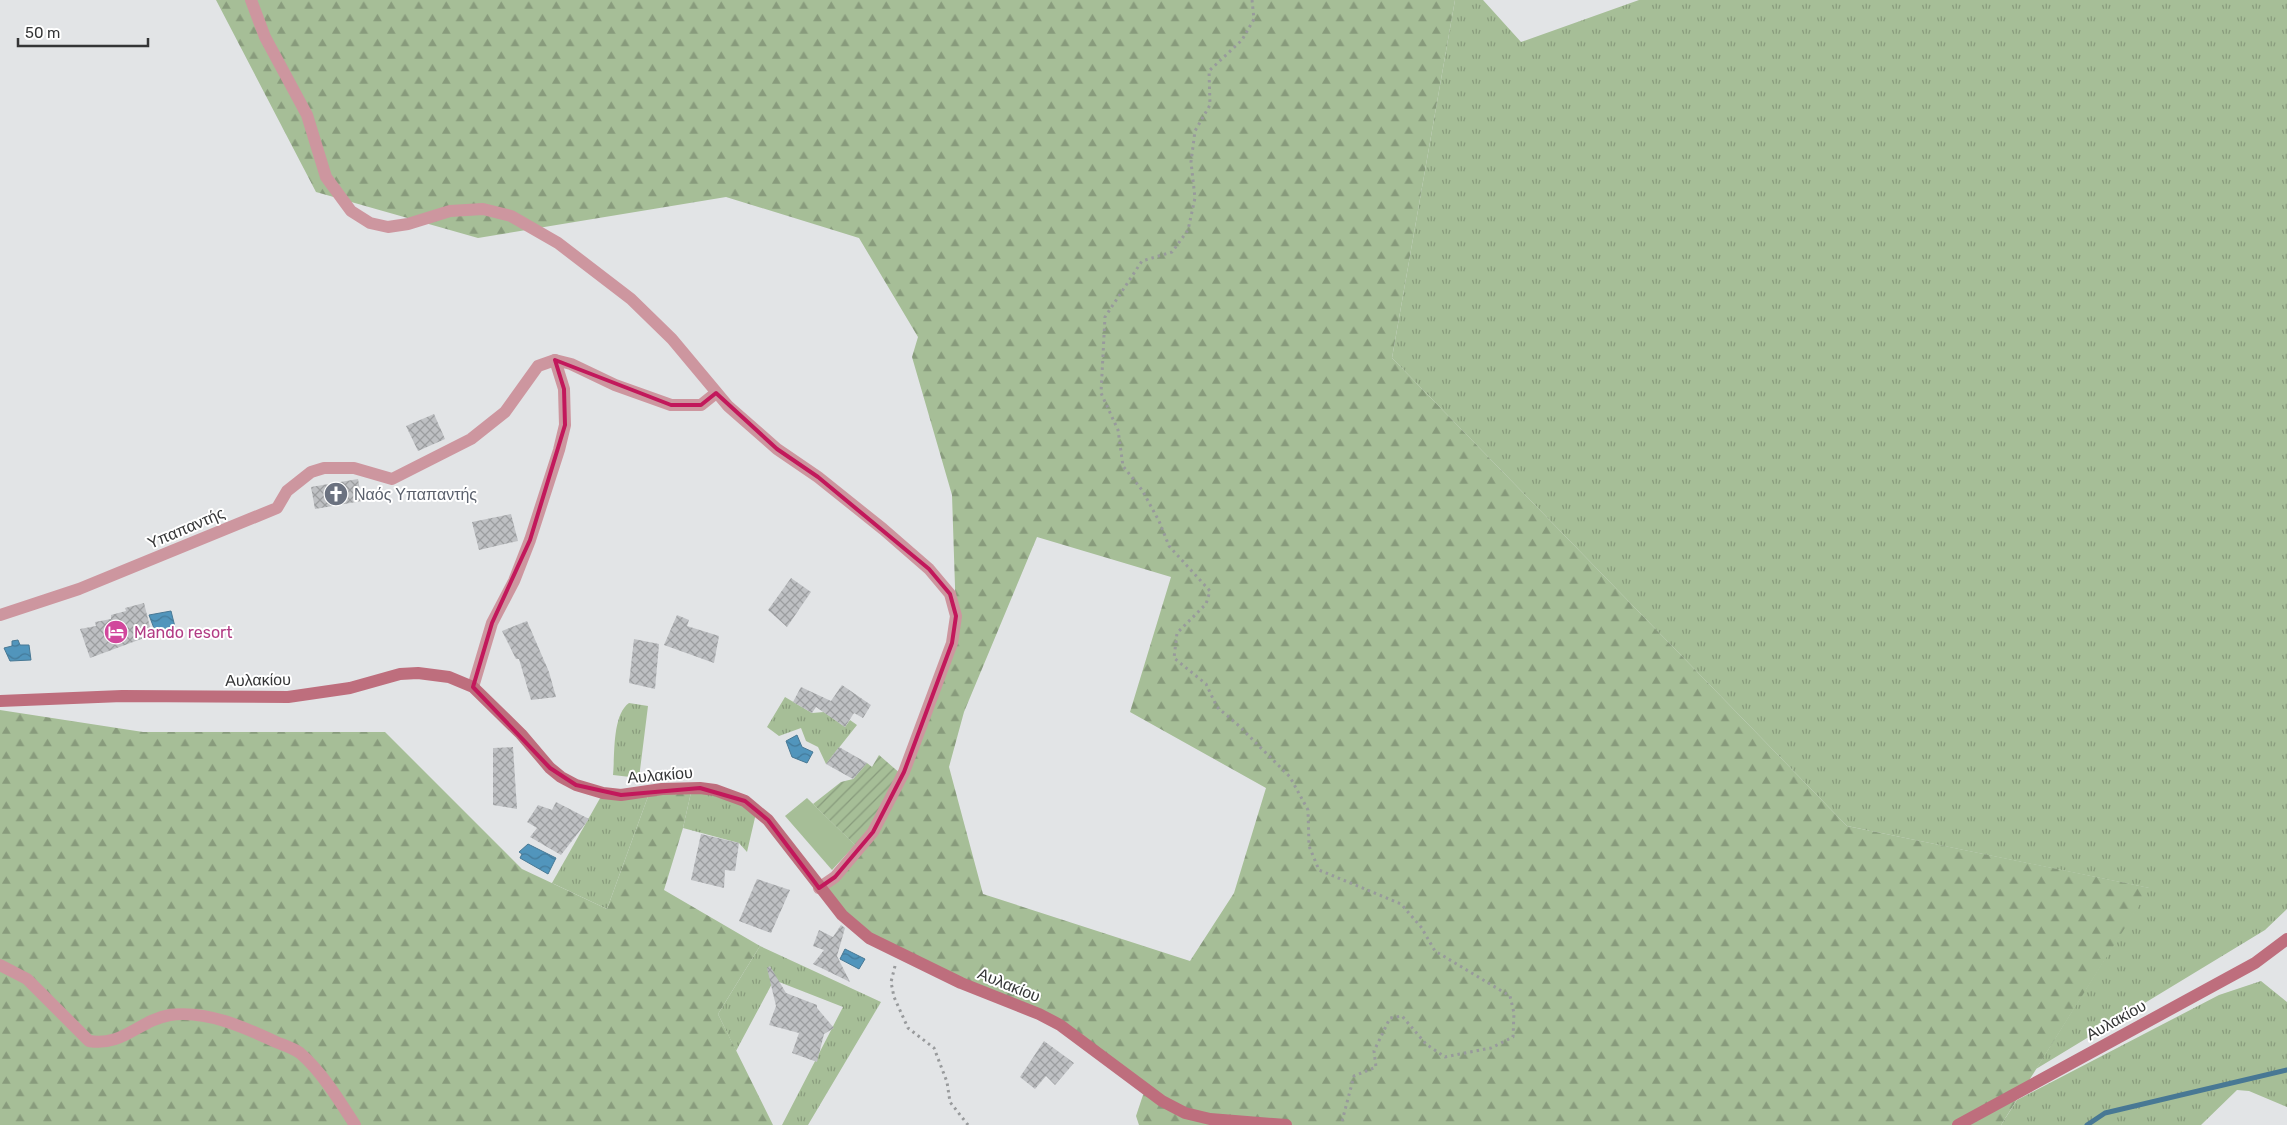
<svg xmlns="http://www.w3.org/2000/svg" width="2287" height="1125" font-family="Rubik,sans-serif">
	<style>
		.grass { fill: url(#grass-tufts) }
		.forest { fill: url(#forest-firs); fill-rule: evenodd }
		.garden { fill: url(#garden-furrows) }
		.pitch { fill: #a6be97 }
		.water { fill: url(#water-waves); stroke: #487894 }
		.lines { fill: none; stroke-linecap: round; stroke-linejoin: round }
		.stream { stroke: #487894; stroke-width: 5 }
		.building { fill: url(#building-cross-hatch) }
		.path { stroke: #989a9c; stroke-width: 3; stroke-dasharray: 2.5 4; stroke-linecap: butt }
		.street { stroke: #cd969f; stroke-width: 12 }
		.secondary { stroke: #be6e7d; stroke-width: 12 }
		.marked { fill: none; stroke: #c2185b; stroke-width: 4; stroke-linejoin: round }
		.labels { text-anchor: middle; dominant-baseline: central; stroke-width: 4; stroke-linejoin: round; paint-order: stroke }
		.worship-label { font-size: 16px; fill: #5b616d; stroke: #fff; text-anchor: start }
		.street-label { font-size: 16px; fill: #343536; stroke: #fff }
		.hotel-label { font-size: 16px; fill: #b23c85; stroke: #fff; text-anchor: start }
	</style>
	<defs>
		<pattern id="grass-tufts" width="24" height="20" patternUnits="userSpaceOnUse" patternTransform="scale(1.25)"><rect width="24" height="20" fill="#a6be97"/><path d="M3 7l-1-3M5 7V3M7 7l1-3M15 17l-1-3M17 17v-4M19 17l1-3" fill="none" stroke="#889b7c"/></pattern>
		<pattern id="forest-firs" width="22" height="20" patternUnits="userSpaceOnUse" patternTransform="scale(1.25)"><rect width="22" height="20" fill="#a6be97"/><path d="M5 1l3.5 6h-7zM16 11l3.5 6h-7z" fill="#889b7c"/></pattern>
		<pattern id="garden-furrows" width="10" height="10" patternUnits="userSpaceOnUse" patternTransform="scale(1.25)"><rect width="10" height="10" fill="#a6be97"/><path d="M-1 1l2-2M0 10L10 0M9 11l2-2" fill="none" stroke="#889b7c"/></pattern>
		<pattern id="water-waves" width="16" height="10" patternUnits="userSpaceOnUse" patternTransform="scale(1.25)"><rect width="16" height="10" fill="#5195bc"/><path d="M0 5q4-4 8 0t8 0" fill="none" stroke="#447a9a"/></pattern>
		<pattern id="building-cross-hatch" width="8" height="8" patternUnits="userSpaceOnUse" patternTransform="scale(1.25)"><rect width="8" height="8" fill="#bec0c3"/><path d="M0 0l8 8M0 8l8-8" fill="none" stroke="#9b9d9f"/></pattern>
	</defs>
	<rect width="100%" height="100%" fill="#e2e4e6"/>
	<!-- grass -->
	<g class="grass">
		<polygon points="1455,0 1483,0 1521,42 1639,0 2287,0 2287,909 2265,930 2036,1069 2149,888 1847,826 1392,358"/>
		<polygon points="785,697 812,713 824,712 845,727 850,720 857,725 826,764 818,747 806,741 801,728 779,736 767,727"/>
		<path d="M629,703L648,706L639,778L613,775C615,755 612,715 629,703Z"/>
		<polygon points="692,788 757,809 747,852 739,843 683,828"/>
		<polygon points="650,791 607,909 552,883 603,793"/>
		<polygon points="760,946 881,1002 808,1125 782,1125 843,1007 774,980 736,1051 718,1014"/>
		<polygon points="2261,981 2287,1002 2287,1107 2249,1091 2237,1090 2201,1125 2001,1125 2017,1100 2219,995"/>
	</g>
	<!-- forest -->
	<g class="forest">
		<path d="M216,0H1455L1392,358L1847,826L2150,888L2001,1125H1139L1136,1116L1145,1089L1061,1024L870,936L820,888L835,877L903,775L956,617L952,495L912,357L918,337L859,238L726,197L478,238L316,192ZM1037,537L1171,577L1130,712L1266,788L1234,893L1190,961L983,894L949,767L964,712Z"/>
		<polygon points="0,710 143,732 385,732 522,869 607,909 650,791 692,788 683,828 664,890 760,946 718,1014 773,1125 0,1125"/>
	</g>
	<!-- garden -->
	<polygon class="garden" points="879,755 902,775 859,849 813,804 841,782 853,779 867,763 872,767"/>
	<!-- pitch -->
	<polygon class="pitch" points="807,798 855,845 832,870 785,816"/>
	<!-- water -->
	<g class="water">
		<polygon points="171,611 175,627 170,628 170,635 164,636 162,632 155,631 149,615"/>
		<polygon points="18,640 20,645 29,645 31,660 10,661 4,648 12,646 12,641"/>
		<polygon points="797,735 802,747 813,752 807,763 792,757 786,741"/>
		<polygon points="528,844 556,858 548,874 520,858 522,854 519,852"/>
		<polygon points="845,949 865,959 859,969 840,959"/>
	</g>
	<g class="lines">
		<!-- stream -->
		<polyline class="stream" points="2087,1125 2105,1113 2287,1070"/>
	</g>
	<!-- building -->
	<g class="building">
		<polygon points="434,414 445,439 418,451 406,426"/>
		<polygon points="358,479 362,501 315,509 311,487"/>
		<polygon points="511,514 518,541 479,550 472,522"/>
		<polygon points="791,578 811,592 787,627 768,610"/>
		<polygon points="144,603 152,635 90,658 80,629 96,626 95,622 111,619 111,615 126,611 125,608"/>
		<polygon points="677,615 689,620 687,626 719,636 714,663 664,645"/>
		<polygon points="527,621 549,672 556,697 531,700 519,659 516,659 502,631"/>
		<polygon points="634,639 659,644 655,689 629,683"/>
		<polygon points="842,685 871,705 863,718 854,713 845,727 816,707 812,713 793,702 801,687 831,701"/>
		<polygon points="513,747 517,809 493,805 493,748"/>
		<polygon points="839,747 867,763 853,779 826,764"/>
		<polygon points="556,802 589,819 561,855 530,837 537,828 527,822 538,805 552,810"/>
		<polygon points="701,834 739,843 735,871 725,870 724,888 691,880"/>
		<polygon points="757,879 790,890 771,933 739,921"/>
		<polygon points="841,925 845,928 837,956 850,982 813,964 824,950 813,946 819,930 833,937"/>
		<polygon points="770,966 786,993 817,1005 817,1008 834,1028 824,1034 817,1062 792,1053 799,1033 769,1025 776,1006 767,968"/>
		<polygon points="1044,1041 1074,1063 1055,1085 1046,1076 1035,1089 1020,1077"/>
	</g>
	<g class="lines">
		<!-- path -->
		<g class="path">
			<polyline points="1252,0 1254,19 1242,40 1209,71 1210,105 1195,131 1191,162 1195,198 1188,230 1172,252 1142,261 1105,317 1101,393 1118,430 1123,466 1142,490 1159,521 1169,546 1210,591 1206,604 1177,633 1174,658 1206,684 1217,707 1238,725 1290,777 1308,810 1309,846 1319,870 1401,904 1421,927 1435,951 1510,996 1514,1013 1513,1037 1491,1048 1445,1057 1426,1044 1402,1016 1390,1018 1374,1051 1376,1067 1354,1076 1341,1125"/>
			<polyline points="895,966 891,982 894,997 908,1028 934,1048 947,1082 950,1102 968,1125"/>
		</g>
		<!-- street -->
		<g class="street">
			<polyline points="251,0 265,37 307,115 326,177 351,211 370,223 388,227 408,224 450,211 483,209 511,216 558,243 631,299 672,339 728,406 777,449 818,477 883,529 929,569 950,594 956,616 952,643 904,772 873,832 835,877 819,888"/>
			<polyline points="0,615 79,589 277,508 287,491 311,472 324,468 354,468 392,479 471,439 505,412 538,366 555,360 571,364 615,385 671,405 701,405 716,393"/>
			<polyline points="473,687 492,623 514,581 530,540 559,450 565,425 564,389 555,360"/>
			<path d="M0,965L27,979L89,1041C123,1047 139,1020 170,1015C206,1010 244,1027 276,1042C283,1045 293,1048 300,1053C322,1072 339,1100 355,1125"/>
		</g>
		<!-- secondary -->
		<g class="secondary">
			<polyline points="0,701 122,696 288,697 350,688 400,674 418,673 449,677 473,687 521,734 550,768 561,777 576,785 603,793 621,795 662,789 700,788 715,790 745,801 768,820 842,915 869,938 961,983 1039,1014 1060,1025 1162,1101 1185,1113 1210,1119 1286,1125"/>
			<polyline points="1958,1125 2255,963 2287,939"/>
		</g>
	</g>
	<!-- marked area -->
	<path class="marked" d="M555,360L671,405H701L716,393L777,449L818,477L929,569L950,594L956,616L952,643L904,772L873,832L835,877L819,888L768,820L745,801L700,788L621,795L576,785L550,768L473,687L492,623L530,540L565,425L564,389Z"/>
	<!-- icons -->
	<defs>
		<g id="church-disc" transform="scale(1.25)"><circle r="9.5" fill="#6b7280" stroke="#fff"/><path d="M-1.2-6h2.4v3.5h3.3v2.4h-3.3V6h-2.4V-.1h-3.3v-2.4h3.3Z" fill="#fff"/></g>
		<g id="hotel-disc" transform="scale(1.25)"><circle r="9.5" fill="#d1479c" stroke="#fff"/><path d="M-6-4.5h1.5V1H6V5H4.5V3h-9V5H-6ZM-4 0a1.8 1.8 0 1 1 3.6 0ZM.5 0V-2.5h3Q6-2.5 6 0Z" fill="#fff"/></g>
	</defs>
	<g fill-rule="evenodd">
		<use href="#church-disc" x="336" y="494"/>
		<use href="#hotel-disc" x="116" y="632"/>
	</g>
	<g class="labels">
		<!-- worship labels -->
		<g class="worship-label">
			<text x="354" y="494">Ναός Υπαπαντής</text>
		</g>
		<!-- street labels -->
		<g class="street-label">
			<text transform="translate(186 528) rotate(-23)">Υπαπαντής</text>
			<text transform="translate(258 680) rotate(-1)">Αυλακίου</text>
			<text transform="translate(660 775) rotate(-5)">Αυλακίου</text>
			<text transform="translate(1009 985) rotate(22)">Αυλακίου</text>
			<text transform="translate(2116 1020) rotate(-29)">Αυλακίου</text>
		</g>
		<!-- hotel labels -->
		<g class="hotel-label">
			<text x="134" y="632">Mando resort</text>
		</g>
	</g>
	<!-- scale -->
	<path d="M18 38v8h130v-8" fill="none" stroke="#343536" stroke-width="2.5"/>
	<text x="25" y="38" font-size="15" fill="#343536" stroke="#ffffff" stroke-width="4" paint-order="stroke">50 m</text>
</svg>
